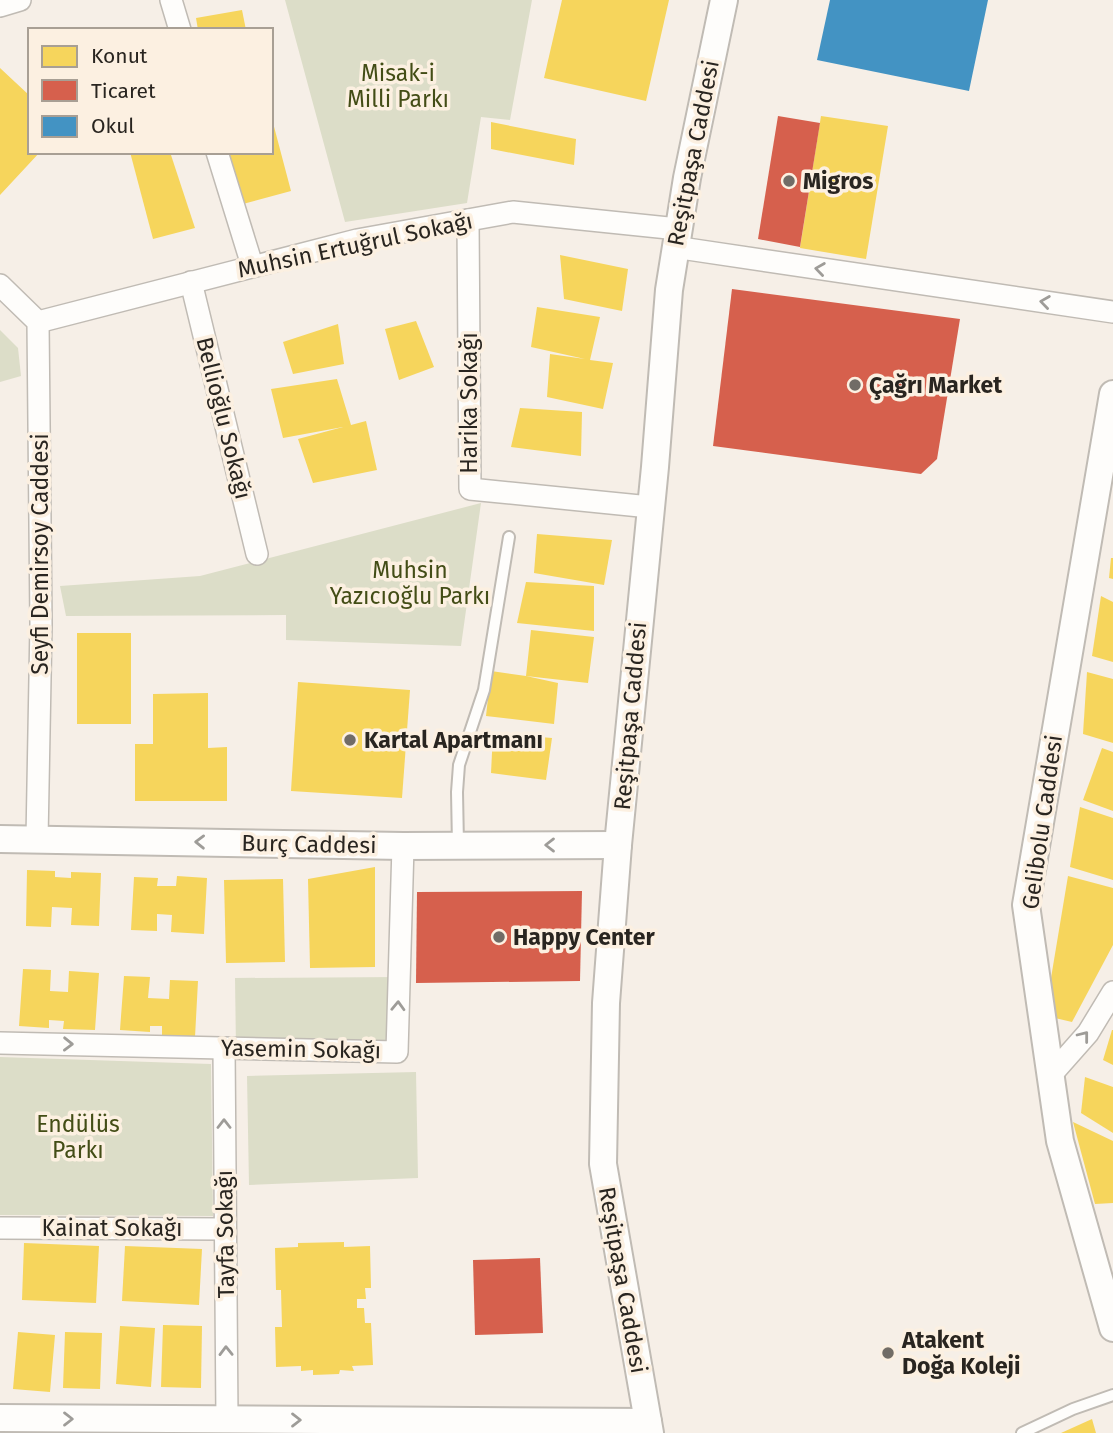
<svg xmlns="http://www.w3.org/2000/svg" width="1113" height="1433" font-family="'Fira Sans',sans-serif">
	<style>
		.green { fill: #dcddc8 }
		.homes { fill: #f6d55c }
		.shops { fill: #d6604d }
		.schools { fill: #4393c3 }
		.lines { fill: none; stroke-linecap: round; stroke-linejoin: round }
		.service-casing { stroke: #c0bbb4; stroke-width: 14 }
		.minor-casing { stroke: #c0bbb4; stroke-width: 24 }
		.tertiary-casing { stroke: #c0bbb4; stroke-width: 30 }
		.service { stroke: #fefdfb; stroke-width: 10 }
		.minor { stroke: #fefdfb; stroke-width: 21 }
		.tertiary { stroke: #fefdfb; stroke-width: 26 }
		.oneway { stroke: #9e9c98 }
		.poi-dot { fill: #716c66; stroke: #fcf0e1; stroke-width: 2.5 }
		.labels { text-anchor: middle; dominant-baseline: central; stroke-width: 7; stroke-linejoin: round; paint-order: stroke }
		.park-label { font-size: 23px; fill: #434d16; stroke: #fcf0e1 }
		.street-label { font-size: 23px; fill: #292520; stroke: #fcf0e1 }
		.poi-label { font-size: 23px; font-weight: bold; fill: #292520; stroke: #fcf0e1; text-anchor: start }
	</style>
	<rect width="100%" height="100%" fill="#f6efe7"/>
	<!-- green -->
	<g class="green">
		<polygon points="285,0 532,0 510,120 481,117 467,203 345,222"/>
		<polygon points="0,330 18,348 21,376 0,382"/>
		<polygon points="481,503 461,646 286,640 286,615 66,616 60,586 200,576"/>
		<polygon points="399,977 390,1051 236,1049 235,978"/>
		<polygon points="0,1057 211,1064 213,1216 0,1215"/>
		<polygon points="416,1072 418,1178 249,1185 247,1076"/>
	</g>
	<!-- homes -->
	<g class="homes">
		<polygon points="562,0 669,0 646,101 544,78"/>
		<polygon points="242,10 246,30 198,30 196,18"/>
		<polygon points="0,68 30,96 30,152 40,152 0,195"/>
		<polygon points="821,116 888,126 866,259 800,248"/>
		<polygon points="272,119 291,191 243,204 229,152 271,152"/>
		<polygon points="491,122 576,139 574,165 491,149"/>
		<polygon points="130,152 170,152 195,228 153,239"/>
		<polygon points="560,255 628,269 622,311 564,299"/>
		<polygon points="537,307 600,317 590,360 613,363 603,409 547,397 550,354 585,359 531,347"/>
		<polygon points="416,321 434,367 399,380 385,329"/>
		<polygon points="338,324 344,364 293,374 283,342"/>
		<polygon points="337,379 351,425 366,421 377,470 313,483 298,439 343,427 283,438 271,389"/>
		<polygon points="520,408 582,412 581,456 511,447"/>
		<polygon points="537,534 612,540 604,585 534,573"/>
		<polygon points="1111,558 1113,558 1113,579 1109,578"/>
		<polygon points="526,582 594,586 594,631 517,623"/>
		<polygon points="1101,596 1113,602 1113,662 1092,656"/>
		<polygon points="531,630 594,637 588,683 526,676 558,683 554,724 486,716 491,671 526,676"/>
		<rect x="77" y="633" width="54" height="91"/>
		<polygon points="1087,672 1113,679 1113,743 1083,734"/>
		<polygon points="298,682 410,690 402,798 291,791"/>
		<polygon points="208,693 208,748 227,747 227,801 135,801 135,744 153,744 153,694"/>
		<polygon points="493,733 552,738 546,780 491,773"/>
		<polygon points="1102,748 1113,752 1113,811 1083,800"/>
		<polygon points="1080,807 1113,818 1113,880 1070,867"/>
		<polygon points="375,867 375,967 310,968 308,879"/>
		<polygon points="27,870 55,871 55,877 71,878 71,872 101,873 99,926 71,925 72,908 52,907 51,927 26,926"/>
		<polygon points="177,876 207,878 204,934 171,932 172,915 157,914 157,931 131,930 134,877 158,878 157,886 176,886"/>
		<polygon points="1068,876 1113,888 1113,945 1072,1022 1055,1018 1048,996"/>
		<polygon points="283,879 285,962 226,963 224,880"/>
		<polygon points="23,969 51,970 50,991 68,992 69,971 99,973 95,1030 63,1029 64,1021 49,1020 49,1028 19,1026"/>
		<polygon points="124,976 150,977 148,998 169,999 170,980 198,981 195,1037 162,1035 162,1026 150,1026 150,1032 120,1030"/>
		<polygon points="1112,1030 1113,1030 1113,1065 1103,1060"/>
		<polygon points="1085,1077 1113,1087 1113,1133 1081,1113"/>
		<polygon points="1073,1122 1113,1141 1113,1203 1095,1204"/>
		<polygon points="344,1242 344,1247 370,1246 371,1288 365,1288 366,1299 357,1299 357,1308 364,1308 365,1323 371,1323 373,1365 352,1366 354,1371 340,1370 339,1374 313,1375 313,1370 301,1371 301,1366 276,1367 275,1327 282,1327 281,1290 276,1290 275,1248 298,1247 298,1243"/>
		<polygon points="24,1243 99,1246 96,1303 22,1300"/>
		<polygon points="125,1246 202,1249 199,1305 122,1301"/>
		<polygon points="163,1325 202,1326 201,1388 161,1387"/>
		<polygon points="120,1326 155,1328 151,1387 116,1384"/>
		<polygon points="18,1332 55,1335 50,1392 13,1389"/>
		<polygon points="65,1332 102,1333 100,1389 63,1388"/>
		<polygon points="1092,1419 1096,1433 1061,1433"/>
	</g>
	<!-- shops -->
	<g class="shops">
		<polygon points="778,116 820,123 800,247 758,239"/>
		<polygon points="732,289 960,319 937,459 921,474 713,446"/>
		<polygon points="582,891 580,981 416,983 417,892"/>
		<polygon points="540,1258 543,1333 475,1335 473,1260"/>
	</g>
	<!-- schools -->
	<polygon class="schools" points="830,0 988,0 969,91 817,60"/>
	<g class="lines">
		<!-- service casing -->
		<g class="service-casing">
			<g id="service">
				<polyline points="458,845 457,792 459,765 484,690 509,537"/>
				<polyline points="1022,1433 1073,1409 1113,1395"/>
			</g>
		</g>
		<!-- minor casing -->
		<g class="minor-casing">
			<g id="minor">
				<polyline points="171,0 180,30"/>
				<polyline points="0,6 20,0"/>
				<polyline points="217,152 252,265"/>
				<polyline points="468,220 470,489 650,507"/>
				<polyline points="674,247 1113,312"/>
				<polyline points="191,282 257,554"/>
				<polyline points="0,285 38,322 41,624 37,839"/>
				<polyline points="38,322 357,240 513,212 678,229"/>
				<polyline points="0,1043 397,1052 403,846"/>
				<polyline points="224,1048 227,1419"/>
				<polyline points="1050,1076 1088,1033 1113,992"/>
				<polyline points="0,1228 225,1229"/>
			</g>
		</g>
		<!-- tertiary casing -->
		<g class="tertiary-casing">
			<g id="tertiary">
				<polyline points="1113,394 1026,905 1060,1141 1113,1328"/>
				<polyline points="0,839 403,846 618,845"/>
				<polyline points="0,1418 648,1422"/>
				<polyline points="650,1433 603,1164 606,1003 618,845 655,467 669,290 687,178 724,0"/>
			</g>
		</g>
		<!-- service -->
		<use href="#service" class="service"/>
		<!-- minor -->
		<use href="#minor" class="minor"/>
		<!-- tertiary -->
		<use href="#tertiary" class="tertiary"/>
	</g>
	<!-- one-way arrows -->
	<defs><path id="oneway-chevron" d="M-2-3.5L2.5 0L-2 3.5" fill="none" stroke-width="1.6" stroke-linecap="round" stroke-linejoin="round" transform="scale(1.75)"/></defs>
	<g class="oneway">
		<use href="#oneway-chevron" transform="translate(820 269) rotate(-172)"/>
		<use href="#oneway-chevron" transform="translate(1045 302) rotate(-172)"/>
		<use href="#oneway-chevron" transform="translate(200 842) rotate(-179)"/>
		<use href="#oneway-chevron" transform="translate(550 845) rotate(180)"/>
		<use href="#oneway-chevron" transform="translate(398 1006) rotate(-88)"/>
		<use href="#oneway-chevron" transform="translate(1084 1036) rotate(-52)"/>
		<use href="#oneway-chevron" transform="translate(68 1044) rotate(1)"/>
		<use href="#oneway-chevron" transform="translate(224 1124) rotate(-90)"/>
		<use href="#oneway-chevron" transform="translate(226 1351) rotate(-91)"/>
		<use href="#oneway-chevron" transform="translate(68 1419)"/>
		<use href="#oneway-chevron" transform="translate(296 1420)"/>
	</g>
	<!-- markers -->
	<g class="poi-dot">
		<circle cx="789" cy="181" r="7"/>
		<circle cx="855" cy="385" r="7"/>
		<circle cx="350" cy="740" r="7"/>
		<circle cx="499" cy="937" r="7"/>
		<circle cx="888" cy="1353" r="7"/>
	</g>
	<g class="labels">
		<!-- park labels -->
		<g class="park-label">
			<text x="398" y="73">Misak-i<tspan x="398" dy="26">Milli Parkı</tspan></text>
			<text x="410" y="570">Muhsin<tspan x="410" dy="26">Yazıcıoğlu Parkı</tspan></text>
			<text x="78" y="1124">Endülüs<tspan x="78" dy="26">Parkı</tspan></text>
		</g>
		<!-- street labels -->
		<g class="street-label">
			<text transform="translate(693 153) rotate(-79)">Reşitpaşa Caddesi</text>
			<text transform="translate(355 245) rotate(-12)">Muhsin Ertuğrul Sokağı</text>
			<text transform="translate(469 403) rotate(-90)">Harika Sokağı</text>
			<text transform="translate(224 418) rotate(76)">Bellioğlu Sokağı</text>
			<text transform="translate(40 554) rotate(-90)">Seyfi Demirsoy Caddesi</text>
			<text transform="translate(630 716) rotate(-85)">Reşitpaşa Caddesi</text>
			<text transform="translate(1042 822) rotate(-82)">Gelibolu Caddesi</text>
			<text transform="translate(309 844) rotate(1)">Burç Caddesi</text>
			<text transform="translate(301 1049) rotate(1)">Yasemin Sokağı</text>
			<text x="112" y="1228">Kainat Sokağı</text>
			<text transform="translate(225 1234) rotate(-91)">Tayfa Sokağı</text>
			<text transform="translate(623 1280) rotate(80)">Reşitpaşa Caddesi</text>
		</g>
		<!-- poi labels -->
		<g class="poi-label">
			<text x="803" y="181">Migros</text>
			<text x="869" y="385">Çağrı Market</text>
			<text x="364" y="740">Kartal Apartmanı</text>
			<text x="513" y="937">Happy Center</text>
			<text x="902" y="1340">Atakent<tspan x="902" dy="26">Doğa Koleji</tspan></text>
		</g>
	</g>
	<!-- legend -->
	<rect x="28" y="28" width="245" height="126" fill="#fcf0e1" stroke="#a89f94" stroke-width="2"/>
	<rect x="42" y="46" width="35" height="21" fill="#f6d55c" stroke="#a89f94" stroke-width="2"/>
	<text x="91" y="63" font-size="21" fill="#292520">Konut</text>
	<rect x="42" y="80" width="35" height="21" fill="#d6604d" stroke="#a89f94" stroke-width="2"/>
	<text x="91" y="98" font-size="21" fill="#292520">Ticaret</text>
	<rect x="42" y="116" width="35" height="21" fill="#4393c3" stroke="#a89f94" stroke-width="2"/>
	<text x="91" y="133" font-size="21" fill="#292520">Okul</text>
</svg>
